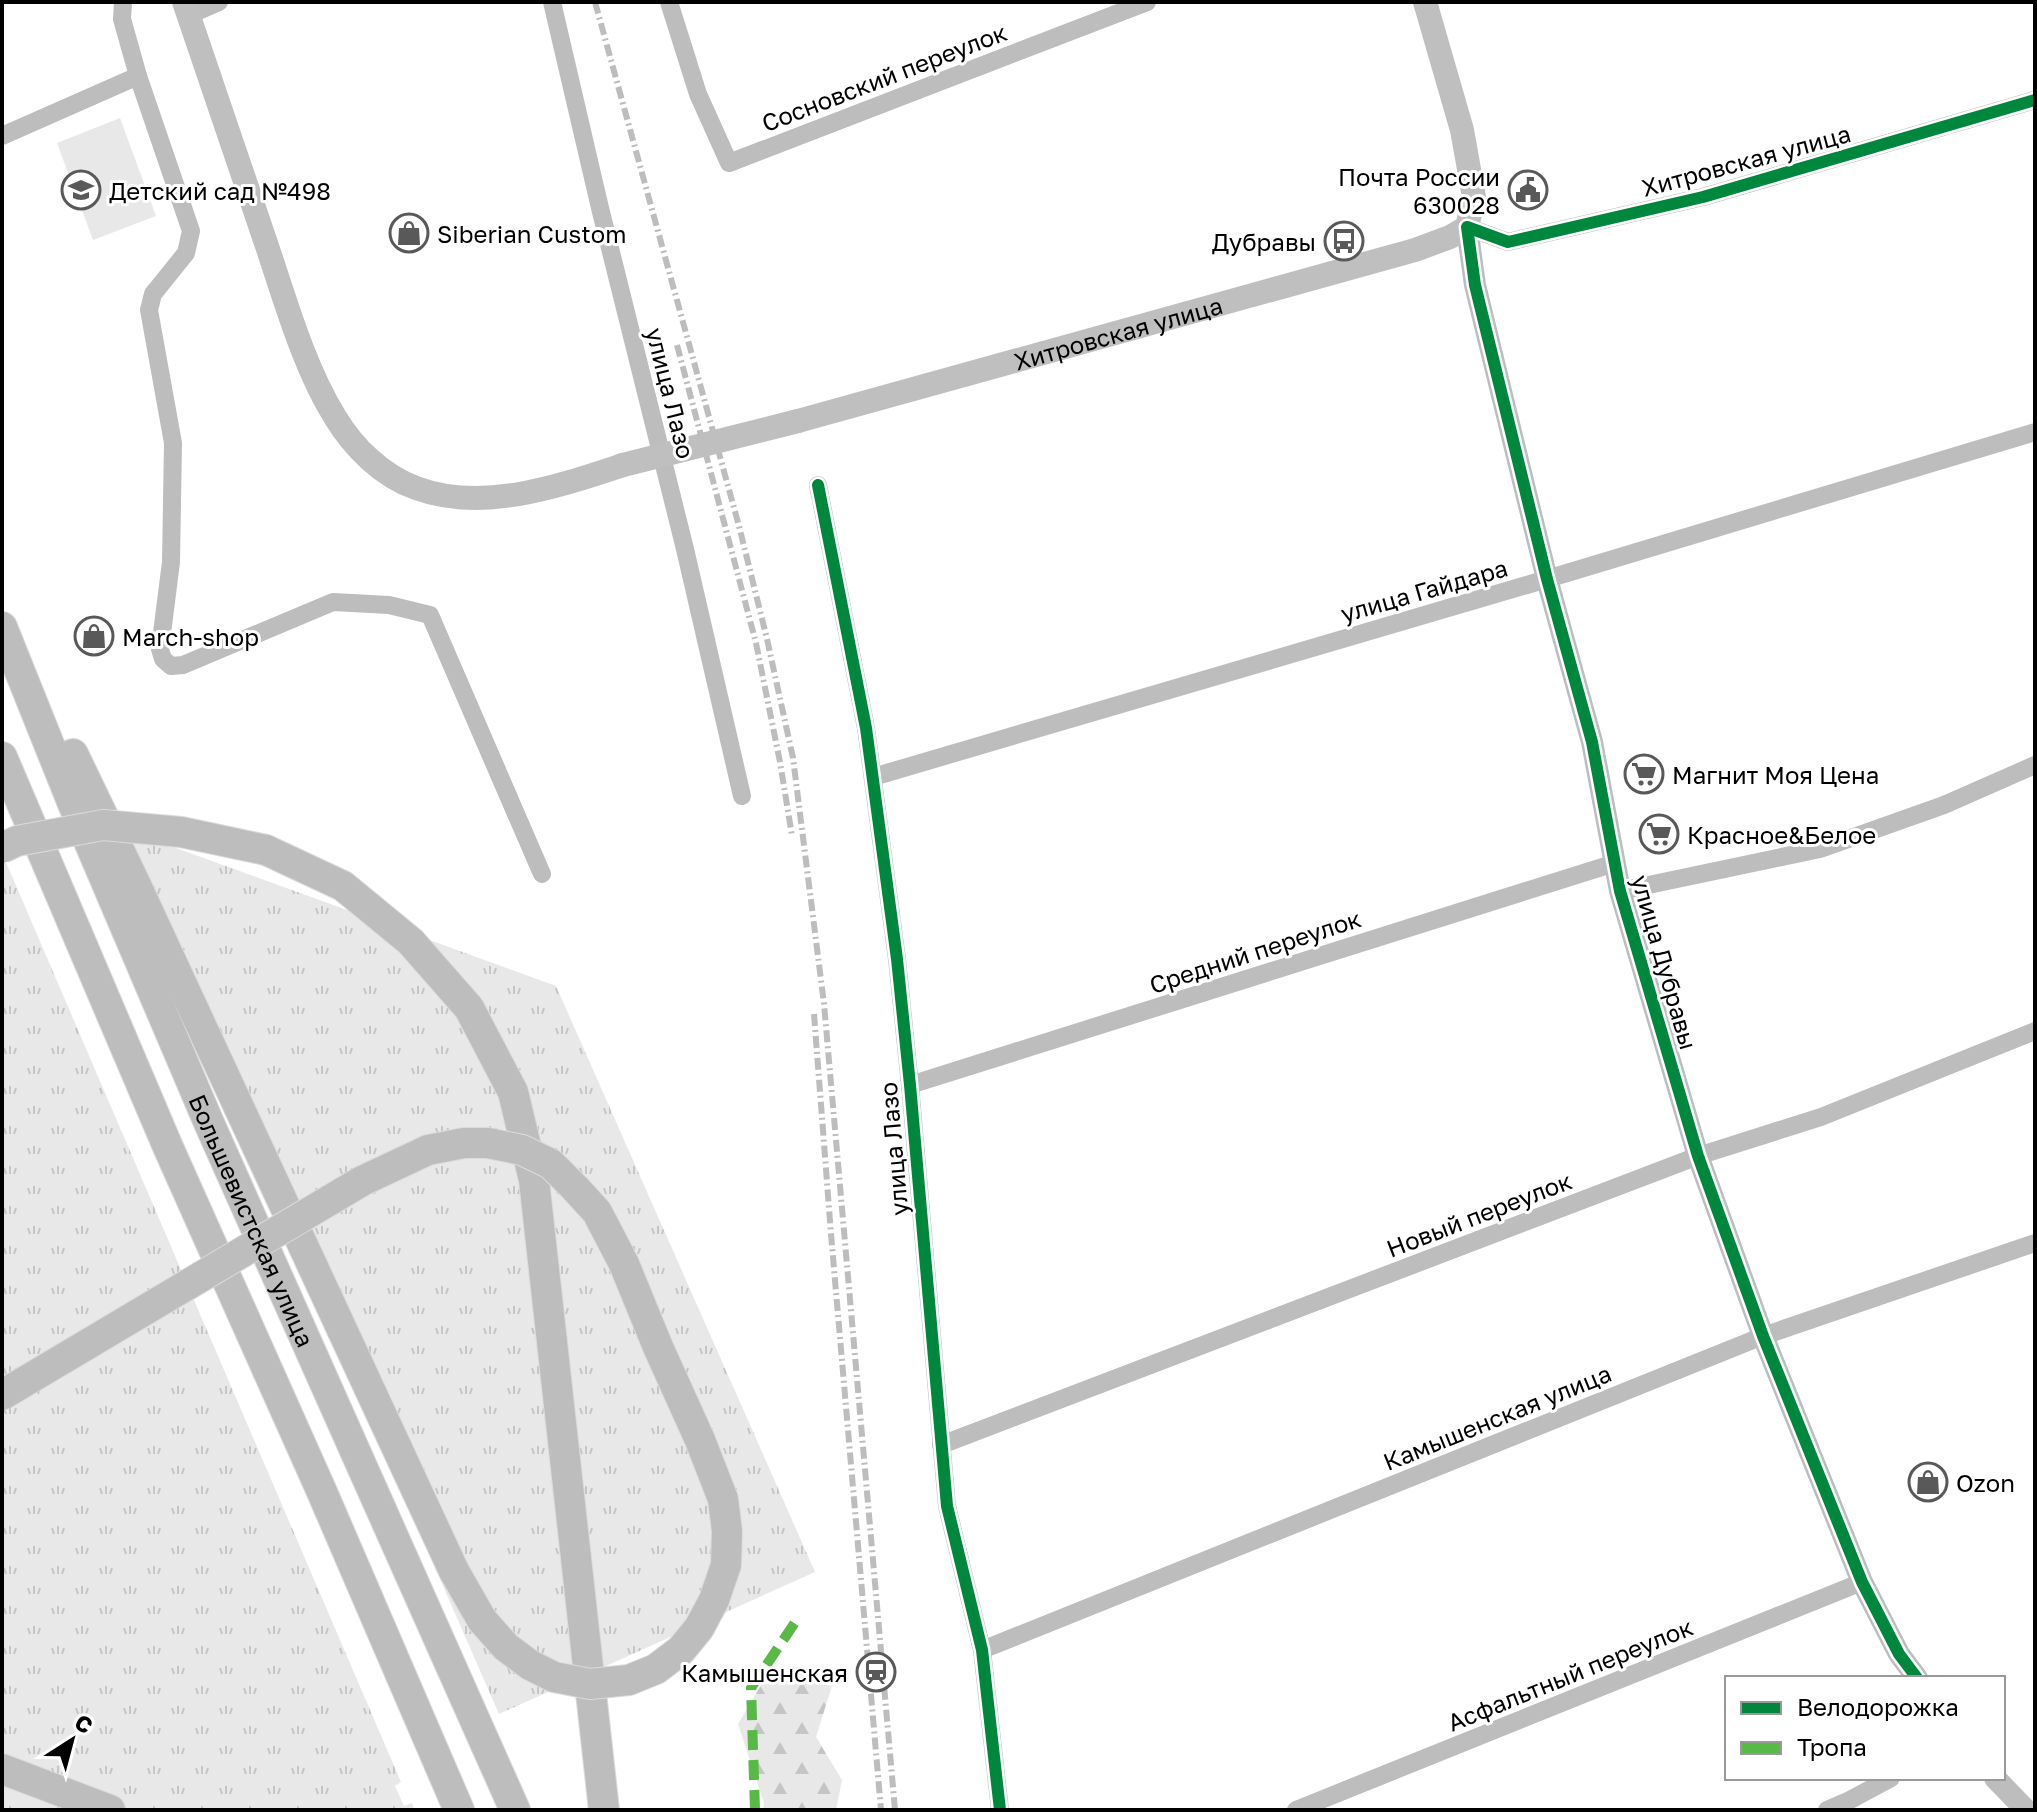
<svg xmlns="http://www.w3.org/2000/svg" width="2037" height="1812" font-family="'Golos Text',sans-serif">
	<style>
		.grass { fill: url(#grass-tufts) }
		.forest { fill: url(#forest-firs) }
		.pitch { fill: #e8e8e8 }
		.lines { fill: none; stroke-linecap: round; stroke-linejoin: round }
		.trunk-casing { stroke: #dbdbdb; stroke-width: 32 }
		.minor { stroke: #bdbdbd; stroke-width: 18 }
		.tertiary { stroke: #bdbdbd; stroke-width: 22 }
		.secondary { stroke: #bfbfbf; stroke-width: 24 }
		.trunk { stroke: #bdbdbd; stroke-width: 30 }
		.rail { stroke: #bdbdbd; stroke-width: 6; stroke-dasharray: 12 4 2 4; stroke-linecap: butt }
		.trunk-bridge-casing { stroke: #dbdbdb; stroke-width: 32; stroke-linecap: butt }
		.secondary-bridge { stroke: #bfbfbf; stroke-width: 24 }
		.trunk-bridge { stroke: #bdbdbd; stroke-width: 30 }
		.quiet { stroke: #58b947; stroke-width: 10; stroke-dasharray: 20 10; stroke-linecap: butt }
		.cycleway-casing { stroke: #fff; stroke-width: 17 }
		.cycleway { stroke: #00873e; stroke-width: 12 }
		.labels { text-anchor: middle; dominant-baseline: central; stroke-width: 6; stroke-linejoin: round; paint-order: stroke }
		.street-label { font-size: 24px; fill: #000; stroke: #fff }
		.poi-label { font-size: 24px; fill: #000; stroke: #fff; text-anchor: start }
	</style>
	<defs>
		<pattern id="grass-tufts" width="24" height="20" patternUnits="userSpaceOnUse" patternTransform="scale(2)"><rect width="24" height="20" fill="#e8e8e8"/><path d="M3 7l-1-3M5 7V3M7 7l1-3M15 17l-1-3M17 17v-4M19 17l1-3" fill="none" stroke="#c5c5c5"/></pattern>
		<pattern id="forest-firs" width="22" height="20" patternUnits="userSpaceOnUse" patternTransform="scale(2)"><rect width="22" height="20" fill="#e8e8e8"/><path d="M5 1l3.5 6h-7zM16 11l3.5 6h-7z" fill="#c5c5c5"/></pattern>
	</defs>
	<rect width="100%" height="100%" fill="#fff"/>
	<!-- grass -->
	<g class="grass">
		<polygon points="110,824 556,986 815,1572 499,1714"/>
		<polygon points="2,853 401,1782 395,1786 404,1806 412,1803 414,1810 2,1810"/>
	</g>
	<!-- forest -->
	<polygon class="forest" points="789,1670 832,1686 816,1737 842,1780 836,1810 763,1810 764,1803 738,1724 764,1680"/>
	<!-- pitch -->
	<polygon class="pitch" points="120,118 156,216 93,240 57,143"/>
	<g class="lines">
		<!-- trunk casing -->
		<g class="trunk-casing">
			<g id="trunk">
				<path id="s2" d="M2,627L73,804L209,1123L515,1810"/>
				<polyline points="73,754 135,883 454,1571"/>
				<polyline points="2,757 168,1147 322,1492 459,1810"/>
				<polyline points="266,850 343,886 411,942 469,1008 513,1092 534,1180 604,1810"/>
				<polyline points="2,1769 110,1810"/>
			</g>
		</g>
		<!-- minor -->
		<g class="minor">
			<polyline points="123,2 122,19 138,76 191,231 186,253 153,294 149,310 173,443 171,562 160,649 163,659 171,666 183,665 333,602 389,605 430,615 542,874"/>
			<polyline points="552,2 600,208 685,549 742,796"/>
			<polyline points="669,2 698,94 729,163 1147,2"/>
			<polyline points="189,15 219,2"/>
			<polyline points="2,136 138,76"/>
			<polyline points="1467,227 1508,242 1703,197 2035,100"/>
			<polyline points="818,485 866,728 897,959 910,1085 947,1506 982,1650 1000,1810"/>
			<polyline points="873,777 1547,579 2035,432"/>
			<polyline points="1620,891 1820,849 1944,805 2035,765"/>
			<polyline points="910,1085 1615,863"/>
			<polyline points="941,1445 1698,1156 1821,1117 2035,1031"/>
			<polyline points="982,1650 1763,1336 2035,1243"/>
			<polyline points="1296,1810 1862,1582"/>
			<polyline points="1827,1810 1850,1800 1891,1778"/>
		</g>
		<!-- tertiary -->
		<g class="tertiary">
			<polyline points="1467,227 1475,285 1547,579 1592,742 1620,891 1698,1156 1763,1336 1862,1582 1899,1654 1917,1678"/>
			<polyline points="1995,1778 2026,1810"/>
		</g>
		<!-- secondary -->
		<g class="secondary">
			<path d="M184,2C212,84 240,167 268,249C286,303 305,369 335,417C353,447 382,476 416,488C483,513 559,486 623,465"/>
			<path id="s1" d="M798,421L1415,250L1450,237L1467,227L1474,197L1462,130L1425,2"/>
		</g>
		<!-- trunk -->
		<use href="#trunk" class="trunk"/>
		<!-- rail -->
		<g class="rail">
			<polyline points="595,2 739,526 767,639 793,758 824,1004 895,1810"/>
			<polyline points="677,345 756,643 780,762 792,836"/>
			<polyline points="814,1014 831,1234 881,1810"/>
		</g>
		<!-- trunk-bridge casing -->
		<g class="trunk-bridge-casing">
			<g id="trunk-bridge">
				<polyline points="2,848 17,841 103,825 181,832 266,850"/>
				<polyline points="2,1395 362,1181 428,1150 464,1143 488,1143 522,1150 551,1164 575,1188 597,1212 624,1264 658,1347 700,1440 723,1499 727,1531 726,1565 714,1600 699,1628 681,1650 656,1669 629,1680 590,1684 554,1677 530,1665 506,1647 482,1620 454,1571"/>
			</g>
		</g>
		<!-- secondary-bridge -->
		<polyline class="secondary-bridge" points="623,465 798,421"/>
		<!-- trunk-bridge -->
		<use href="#trunk-bridge" class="trunk-bridge"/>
		<!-- quiet -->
		<polyline class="quiet" points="755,1810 751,1688 796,1621"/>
		<!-- cycleway casing -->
		<g class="cycleway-casing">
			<g id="cycleway">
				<polyline points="818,485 866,728 897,959 910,1085 947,1506 982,1650 1000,1810"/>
				<polyline points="1917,1678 1899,1654 1862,1582 1763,1336 1698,1156 1620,891 1592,742 1547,579 1475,285 1467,227 1508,242 1703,197 2035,100"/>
			</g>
		</g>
		<!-- cycleway -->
		<use href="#cycleway" class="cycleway"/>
	</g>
	<!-- icons -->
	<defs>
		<g id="school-ring" transform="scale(2)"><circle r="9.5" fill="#fff" stroke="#595959" stroke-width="1.5"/><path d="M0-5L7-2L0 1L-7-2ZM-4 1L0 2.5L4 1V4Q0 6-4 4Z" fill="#595959"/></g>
		<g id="civic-ring" transform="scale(2)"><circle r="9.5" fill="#fff" stroke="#595959" stroke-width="1.5"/><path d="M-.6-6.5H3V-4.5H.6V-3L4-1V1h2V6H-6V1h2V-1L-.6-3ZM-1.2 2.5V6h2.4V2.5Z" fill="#595959"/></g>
		<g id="shop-ring" transform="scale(2)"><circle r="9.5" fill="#fff" stroke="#595959" stroke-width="1.5"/><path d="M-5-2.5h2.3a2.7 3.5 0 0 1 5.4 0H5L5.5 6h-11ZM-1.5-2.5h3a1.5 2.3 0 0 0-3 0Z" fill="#595959"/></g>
		<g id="bus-ring" transform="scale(2)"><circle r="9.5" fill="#fff" stroke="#595959" stroke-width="1.5"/><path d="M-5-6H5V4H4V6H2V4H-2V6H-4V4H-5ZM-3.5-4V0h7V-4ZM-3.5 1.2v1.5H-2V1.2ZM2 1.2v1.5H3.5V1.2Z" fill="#595959"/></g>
		<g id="supermarket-ring" transform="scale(2)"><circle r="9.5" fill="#fff" stroke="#595959" stroke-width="1.5"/><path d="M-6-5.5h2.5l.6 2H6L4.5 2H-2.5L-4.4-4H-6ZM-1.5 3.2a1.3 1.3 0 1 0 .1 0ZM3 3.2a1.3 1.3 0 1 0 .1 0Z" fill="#595959"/></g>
		<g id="station-ring" transform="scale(2)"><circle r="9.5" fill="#fff" stroke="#595959" stroke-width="1.5"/><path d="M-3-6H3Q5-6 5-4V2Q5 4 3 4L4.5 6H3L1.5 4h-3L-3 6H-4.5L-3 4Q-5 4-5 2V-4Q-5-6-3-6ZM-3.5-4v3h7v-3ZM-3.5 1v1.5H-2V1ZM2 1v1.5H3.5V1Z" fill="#595959"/></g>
	</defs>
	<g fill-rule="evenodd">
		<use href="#school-ring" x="81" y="190"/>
		<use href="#civic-ring" x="1528" y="190"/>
		<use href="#shop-ring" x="409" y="233"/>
		<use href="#bus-ring" x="1344" y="241"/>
		<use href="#shop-ring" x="94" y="636"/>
		<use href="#supermarket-ring" x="1644" y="774"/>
		<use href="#supermarket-ring" x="1659" y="834"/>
		<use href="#shop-ring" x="1928" y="1482"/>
		<use href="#station-ring" x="876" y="1672"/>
	</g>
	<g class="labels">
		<!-- street labels -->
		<g class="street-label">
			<text transform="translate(884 77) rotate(-21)">Сосновский переулок</text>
			<text transform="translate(1746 160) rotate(-15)">Хитровская улица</text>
			<text stroke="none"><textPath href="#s1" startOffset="332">Хитровская улица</textPath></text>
			<text transform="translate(671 393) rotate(76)">улица Лазо</text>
			<text transform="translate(1424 590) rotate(-16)">улица Гайдара</text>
			<text transform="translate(1255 951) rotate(-18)">Средний переулок</text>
			<text transform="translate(1665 962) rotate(74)">улица Дубравы</text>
			<text transform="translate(893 1149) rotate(-95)">улица Лазо</text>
			<text transform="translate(1479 1214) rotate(-21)">Новый переулок</text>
			<text stroke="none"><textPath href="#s2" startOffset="644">Большевистская улица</textPath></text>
			<text transform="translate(1497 1417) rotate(-22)">Камышенская улица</text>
			<text transform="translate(1570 1674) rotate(-22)">Асфальтный переулок</text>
		</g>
		<!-- poi labels -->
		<g class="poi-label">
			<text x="1500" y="176" text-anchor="end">Почта России<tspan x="1500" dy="28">630028</tspan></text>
			<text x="109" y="190">Детский сад №498</text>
			<text x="437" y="233">Siberian Custom</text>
			<text x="1316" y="241" text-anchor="end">Дубравы</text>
			<text x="122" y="636">March-shop</text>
			<text x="1672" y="774">Магнит Моя Цена</text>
			<text x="1687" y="834">Красное&amp;Белое</text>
			<text x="1956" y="1482">Ozon</text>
			<text x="848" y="1672" text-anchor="end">Камышенская</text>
		</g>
	</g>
	<!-- border -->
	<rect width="2037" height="1812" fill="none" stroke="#000000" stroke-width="8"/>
	<!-- legend -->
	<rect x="1725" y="1676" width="280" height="104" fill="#ffffff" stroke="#999999" stroke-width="2"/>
	<rect x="1741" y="1702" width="40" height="12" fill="#00873e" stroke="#999999" stroke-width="2"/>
	<text x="1797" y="1716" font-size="24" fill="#000000">Велодорожка</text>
	<rect x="1741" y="1742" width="40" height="12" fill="#58b947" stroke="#999999" stroke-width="2"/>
	<text x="1797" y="1756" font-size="24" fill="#000000">Тропа</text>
	<!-- north arrow -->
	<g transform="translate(72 1740) rotate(36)" stroke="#ffffff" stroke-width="6" paint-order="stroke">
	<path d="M0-6L14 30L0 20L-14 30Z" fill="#000000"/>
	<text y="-12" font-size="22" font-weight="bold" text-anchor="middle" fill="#000000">С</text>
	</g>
</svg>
